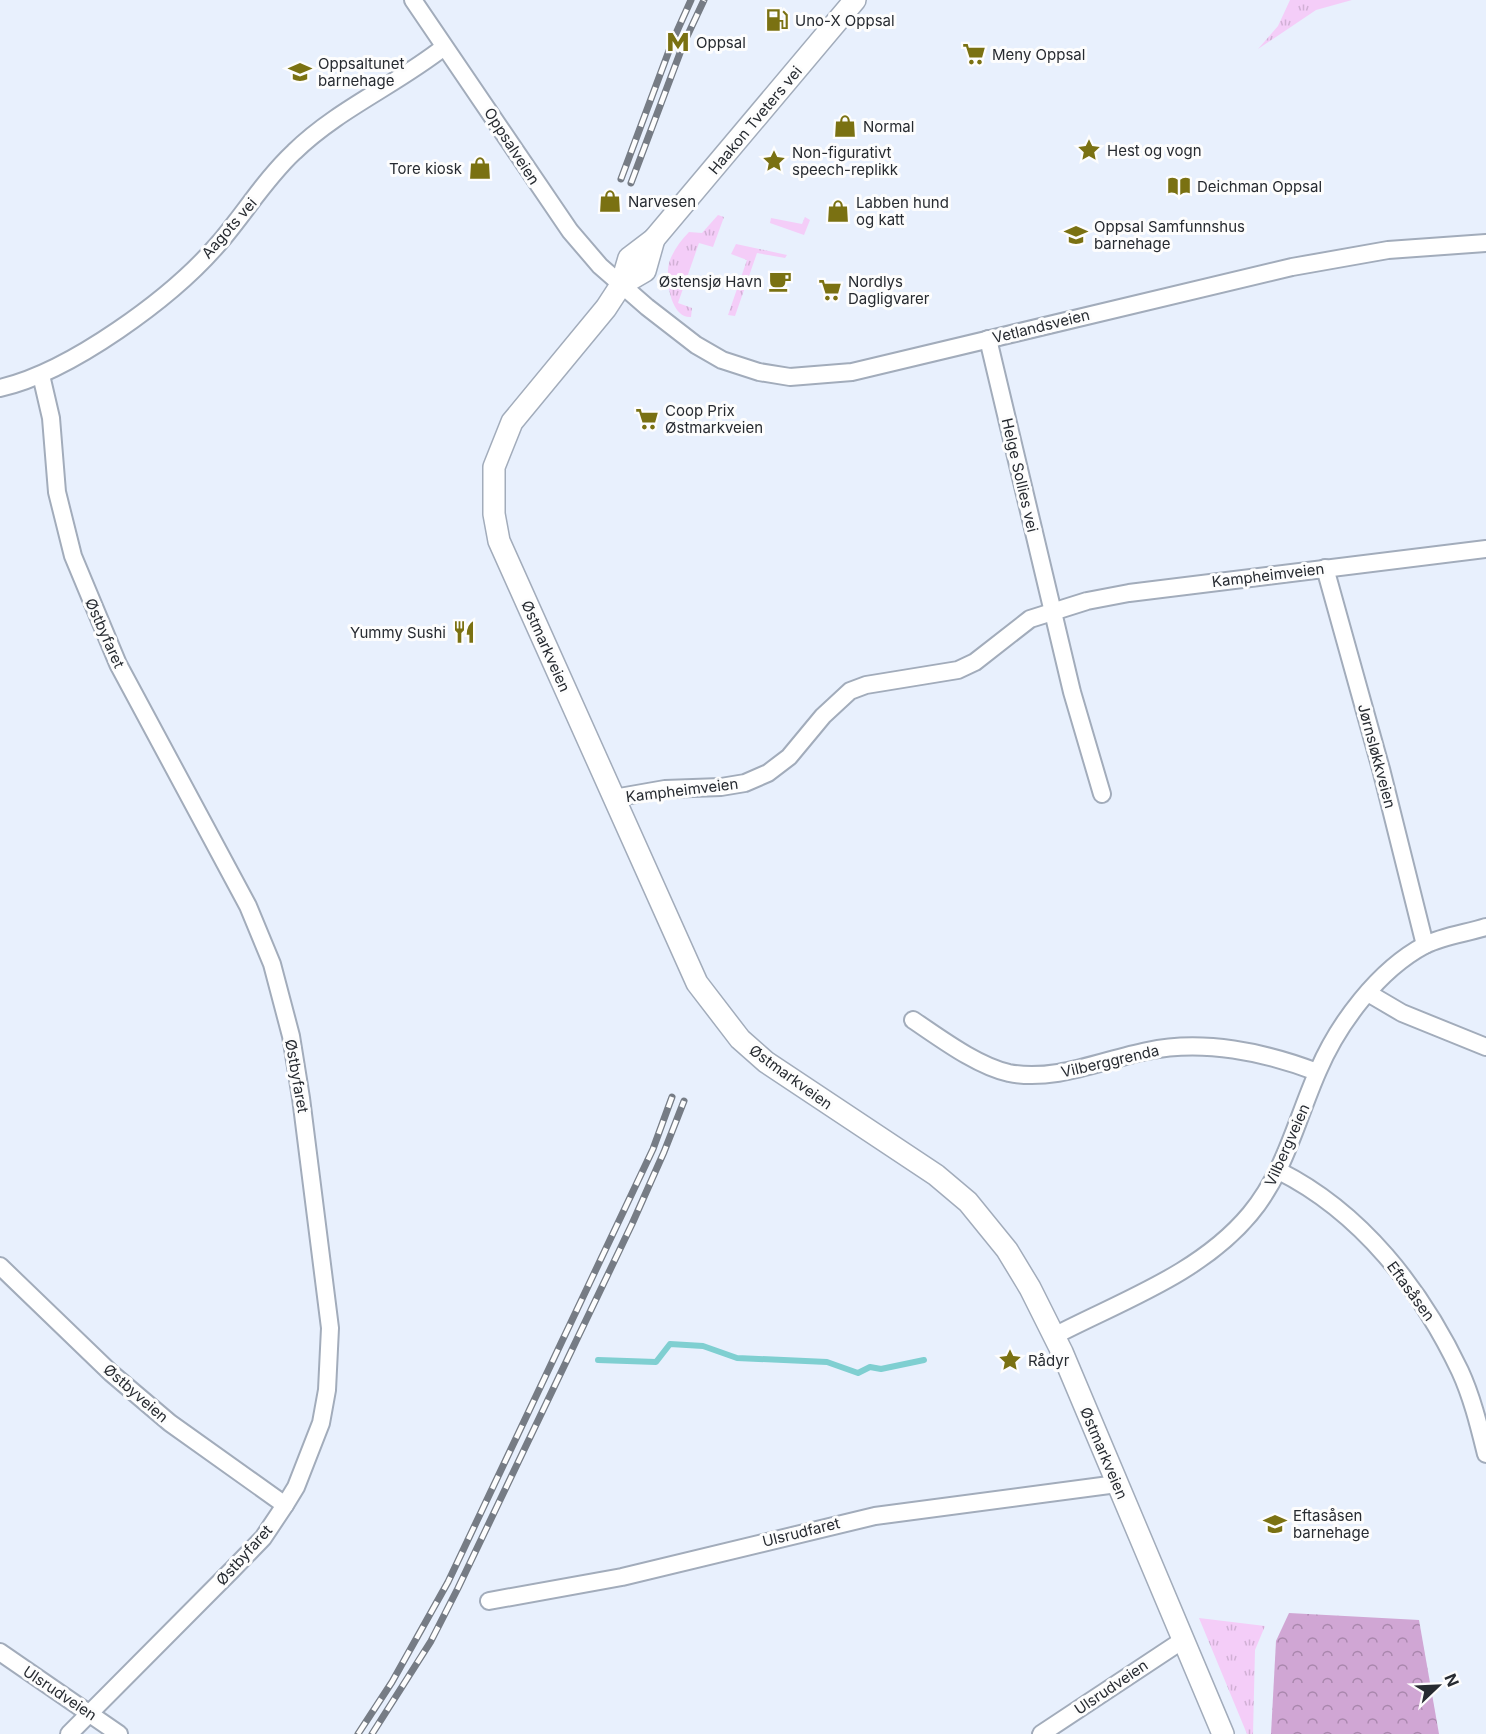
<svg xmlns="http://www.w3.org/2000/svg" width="1486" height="1734" font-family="Inter,sans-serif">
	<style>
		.grass { fill: url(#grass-tufts) }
		.forest { fill: url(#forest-crowns) }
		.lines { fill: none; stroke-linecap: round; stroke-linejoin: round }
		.stream { stroke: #7fcfd1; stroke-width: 6 }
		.minor-casing { stroke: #a2acbb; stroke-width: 20 }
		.tertiary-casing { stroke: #a2acbb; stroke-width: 24 }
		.minor { stroke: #fff; stroke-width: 16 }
		.tertiary { stroke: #fff; stroke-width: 21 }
		.rail-casing { stroke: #767c85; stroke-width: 7 }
		.rail { stroke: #fdfdfd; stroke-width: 4.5; stroke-dasharray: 14; stroke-linecap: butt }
		.labels { text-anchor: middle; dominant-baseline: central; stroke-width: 6; stroke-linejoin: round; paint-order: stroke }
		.poi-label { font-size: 15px; fill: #272b31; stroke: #fdfdfd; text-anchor: start }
		.street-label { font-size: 15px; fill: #272b31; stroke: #fdfdfd }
	</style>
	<defs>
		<pattern id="grass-tufts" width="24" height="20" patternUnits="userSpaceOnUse" patternTransform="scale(1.5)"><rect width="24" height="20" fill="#f4cdf8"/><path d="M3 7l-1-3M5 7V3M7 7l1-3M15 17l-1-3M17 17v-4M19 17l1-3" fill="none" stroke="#d1b0d5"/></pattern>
		<pattern id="forest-crowns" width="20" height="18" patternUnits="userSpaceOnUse" patternTransform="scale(1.5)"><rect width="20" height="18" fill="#d0a6d4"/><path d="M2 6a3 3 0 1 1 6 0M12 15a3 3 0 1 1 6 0" fill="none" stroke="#a987ad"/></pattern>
	</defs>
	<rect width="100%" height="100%" fill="#e8f0fd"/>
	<!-- grass -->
	<g class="grass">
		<polygon points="1290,0 1352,0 1316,10 1258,49 1278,26"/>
		<path d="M718,215L724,217L713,247L699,243L678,303L692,308L691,317C670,319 664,275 670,260C674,250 681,240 689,232L702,233Z"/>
		<polygon points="805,217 810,220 804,235 770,223 771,218 802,224"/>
		<polygon points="736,244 787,255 785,258 757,253 735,316 728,315 747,260 731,254"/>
		<polygon points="1199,1618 1265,1626 1255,1650 1253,1734 1247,1734"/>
	</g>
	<!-- forest -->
	<polygon class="forest" points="1289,1613 1419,1620 1439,1734 1271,1734 1276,1641"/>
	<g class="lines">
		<!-- stream -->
		<polyline class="stream" points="598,1360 656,1362 670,1344 703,1346 737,1358 827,1362 858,1373 870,1367 881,1369 924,1360"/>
		<!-- minor casing -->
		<g class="minor-casing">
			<g id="minor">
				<polyline points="413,0 570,231 600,266 647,307 696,345 722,360 759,372 790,377 852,372 1292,267 1388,250 1486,243"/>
				<polyline points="988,339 1072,692 1102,794"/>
				<polyline points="41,375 51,418 57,492 73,556 118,664 248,906 272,964 291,1036 301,1098 330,1328 327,1390 321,1423 296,1487 285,1505 263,1538 233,1569 69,1734"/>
				<path d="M0,388C70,372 172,298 219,243C244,214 266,178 294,152C338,109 396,85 444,47"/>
				<polyline points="1325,568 1381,769 1425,945"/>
				<polyline points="614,798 665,789 721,787 745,783 768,773 789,757 823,716 850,691 866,685 958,670 975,662 1030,619 1087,601 1129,593 1486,549"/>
				<polyline points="1368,993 1402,1013 1486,1047"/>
				<path d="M913,1020C940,1038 977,1066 1009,1073C1055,1082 1102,1060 1147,1051C1203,1039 1265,1052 1317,1072"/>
				<path d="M1279,1171C1361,1212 1421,1289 1460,1371C1472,1397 1479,1426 1486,1454"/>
				<polyline points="0,1266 111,1373 170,1423 285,1505"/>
				<path d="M1054,1336C1121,1301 1200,1274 1250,1214C1285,1172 1296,1121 1318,1071C1338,1024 1378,970 1425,945C1443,936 1467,933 1486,927"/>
				<polyline points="489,1601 622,1577 875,1516 1117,1484"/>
				<polyline points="0,1652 119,1734"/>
				<polyline points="1041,1734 1183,1640"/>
			</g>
		</g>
		<!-- tertiary casing -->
		<g class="tertiary-casing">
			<g id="tertiary">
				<polyline points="855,0 654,239 629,258 621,285 606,308 512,422 494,467 494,514 499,541 697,983 740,1039 766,1062 936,1175 968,1202 1007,1250 1030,1288 1062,1352 1223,1734"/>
				<polyline points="621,285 645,271 654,239"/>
			</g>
		</g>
		<!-- minor -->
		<use href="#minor" class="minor"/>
		<!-- tertiary -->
		<use href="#tertiary" class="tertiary"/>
		<!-- rail casing -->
		<g class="rail-casing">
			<g id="rail">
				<polyline points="621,179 673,40 691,0"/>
				<polyline points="631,183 683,45 704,0"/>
				<polyline points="358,1734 392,1682 448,1582 653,1149 672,1097"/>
				<polyline points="372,1734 431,1641 458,1588 632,1224 664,1152 684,1101"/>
			</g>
		</g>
		<!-- rail -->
		<use href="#rail" class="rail"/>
	</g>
	<!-- icons -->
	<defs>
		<g id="fuel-bare" transform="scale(1.8)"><path d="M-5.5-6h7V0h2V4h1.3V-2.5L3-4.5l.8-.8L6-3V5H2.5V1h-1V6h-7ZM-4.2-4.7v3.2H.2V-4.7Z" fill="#7a7112" stroke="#fdfdfd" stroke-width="2.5" paint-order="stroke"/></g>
		<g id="metro-bare" transform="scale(1.8)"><path d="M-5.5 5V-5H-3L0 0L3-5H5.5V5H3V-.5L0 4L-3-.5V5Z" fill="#7a7112" stroke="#fdfdfd" stroke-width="2.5" paint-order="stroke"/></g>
		<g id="supermarket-bare" transform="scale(1.8)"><path d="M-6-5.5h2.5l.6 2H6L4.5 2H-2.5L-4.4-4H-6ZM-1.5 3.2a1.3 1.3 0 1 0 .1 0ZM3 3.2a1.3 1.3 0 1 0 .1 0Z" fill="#7a7112" stroke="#fdfdfd" stroke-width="2.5" paint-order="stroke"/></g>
		<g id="school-bare" transform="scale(1.8)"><path d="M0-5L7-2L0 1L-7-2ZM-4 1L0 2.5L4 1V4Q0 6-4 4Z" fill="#7a7112" stroke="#fdfdfd" stroke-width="2.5" paint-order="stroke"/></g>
		<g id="shop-bare" transform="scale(1.8)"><path d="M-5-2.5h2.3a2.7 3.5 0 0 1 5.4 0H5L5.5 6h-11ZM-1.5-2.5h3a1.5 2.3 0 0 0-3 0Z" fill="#7a7112" stroke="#fdfdfd" stroke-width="2.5" paint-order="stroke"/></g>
		<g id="sight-bare" transform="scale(1.8)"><path d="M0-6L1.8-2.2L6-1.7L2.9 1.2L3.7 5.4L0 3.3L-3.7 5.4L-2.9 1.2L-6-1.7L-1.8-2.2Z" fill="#7a7112" stroke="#fdfdfd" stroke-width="2.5" paint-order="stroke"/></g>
		<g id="library-bare" transform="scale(1.8)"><path d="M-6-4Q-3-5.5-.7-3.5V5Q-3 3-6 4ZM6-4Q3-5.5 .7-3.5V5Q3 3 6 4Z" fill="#7a7112" stroke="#fdfdfd" stroke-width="2.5" paint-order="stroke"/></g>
		<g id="cafe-bare" transform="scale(1.8)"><path d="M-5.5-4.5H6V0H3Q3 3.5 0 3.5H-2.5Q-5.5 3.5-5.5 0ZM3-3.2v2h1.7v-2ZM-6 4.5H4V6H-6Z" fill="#7a7112" stroke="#fdfdfd" stroke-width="2.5" paint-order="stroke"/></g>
		<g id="restaurant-bare" transform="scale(1.8)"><path d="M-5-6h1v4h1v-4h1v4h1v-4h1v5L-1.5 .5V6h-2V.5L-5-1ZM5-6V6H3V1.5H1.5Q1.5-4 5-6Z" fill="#7a7112" stroke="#fdfdfd" stroke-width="2.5" paint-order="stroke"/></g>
	</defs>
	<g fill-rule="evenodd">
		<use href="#fuel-bare" x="777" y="20"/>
		<use href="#metro-bare" x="678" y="42"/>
		<use href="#supermarket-bare" x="974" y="54"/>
		<use href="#school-bare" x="300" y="72"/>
		<use href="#shop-bare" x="845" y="126"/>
		<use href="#sight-bare" x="1089" y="150"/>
		<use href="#sight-bare" x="774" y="161"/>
		<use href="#shop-bare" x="480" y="168"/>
		<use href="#library-bare" x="1179" y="186"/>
		<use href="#shop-bare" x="610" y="201"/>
		<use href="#shop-bare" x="838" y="211"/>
		<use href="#school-bare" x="1076" y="235"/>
		<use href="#cafe-bare" x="780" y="281"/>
		<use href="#supermarket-bare" x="830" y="290"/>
		<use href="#supermarket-bare" x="647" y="419"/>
		<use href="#restaurant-bare" x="464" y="632"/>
		<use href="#sight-bare" x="1010" y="1360"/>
		<use href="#school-bare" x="1275" y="1524"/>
	</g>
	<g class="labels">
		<!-- poi labels -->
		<g class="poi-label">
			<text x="795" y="20">Uno-X Oppsal</text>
			<text x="696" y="42">Oppsal</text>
			<text x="992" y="54">Meny Oppsal</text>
			<text x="318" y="63">Oppsaltunet<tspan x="318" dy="17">barnehage</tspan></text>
			<text x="863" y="126">Normal</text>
			<text x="1107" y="150">Hest og vogn</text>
			<text x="792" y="152">Non-figurativt<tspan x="792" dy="17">speech-replikk</tspan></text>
			<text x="462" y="168" text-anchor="end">Tore kiosk</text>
			<text x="1197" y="186">Deichman Oppsal</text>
			<text x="628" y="201">Narvesen</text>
			<text x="856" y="202">Labben hund<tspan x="856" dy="17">og katt</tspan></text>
			<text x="1094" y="226">Oppsal Samfunnshus<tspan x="1094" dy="17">barnehage</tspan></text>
			<text x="762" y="281" text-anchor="end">Østensjø Havn</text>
			<text x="848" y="281">Nordlys<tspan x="848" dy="17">Dagligvarer</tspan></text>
			<text x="665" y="410">Coop Prix<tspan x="665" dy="17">Østmarkveien</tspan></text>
			<text x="446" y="632" text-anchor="end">Yummy Sushi</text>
			<text x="1028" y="1360">Rådyr</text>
			<text x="1293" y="1515">Eftasåsen<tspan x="1293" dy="17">barnehage</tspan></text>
		</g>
		<!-- street labels -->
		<g class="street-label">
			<text transform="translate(755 120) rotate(-50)">Haakon Tveters vei</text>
			<text transform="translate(512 146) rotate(57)">Oppsalveien</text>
			<text transform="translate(229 228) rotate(-49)">Aagots vei</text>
			<text transform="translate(1041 326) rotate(-14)">Vetlandsveien</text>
			<text transform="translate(1020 475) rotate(77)">Helge Sollies vei</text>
			<text transform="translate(1268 575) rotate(-7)">Kampheimveien</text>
			<text transform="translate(105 633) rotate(66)">Østbyfaret</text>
			<text transform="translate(546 646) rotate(66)">Østmarkveien</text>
			<text transform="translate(1377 756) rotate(75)">Jørnsløkkveien</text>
			<text transform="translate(682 790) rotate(-7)">Kampheimveien</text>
			<text transform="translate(1110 1061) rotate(-13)">Vilberggrenda</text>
			<text transform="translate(297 1076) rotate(80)">Østbyfaret</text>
			<text transform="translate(791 1077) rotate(36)">Østmarkveien</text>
			<text transform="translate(1287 1145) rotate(-66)">Vilbergveien</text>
			<text transform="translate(1411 1291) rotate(54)">Eftasåsen</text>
			<text transform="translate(136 1393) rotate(41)">Østbyveien</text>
			<text transform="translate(1104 1453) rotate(67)">Østmarkveien</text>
			<text transform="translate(801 1532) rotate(-14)">Ulsrudfaret</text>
			<text transform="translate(244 1555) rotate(-48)">Østbyfaret</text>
			<text transform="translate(1111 1687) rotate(-34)">Ulsrudveien</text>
			<text transform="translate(60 1693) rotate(34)">Ulsrudveien</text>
		</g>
	</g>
	<!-- north arrow -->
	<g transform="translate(1438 1686) rotate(67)" stroke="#fdfdfd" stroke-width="4.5" paint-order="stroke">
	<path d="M0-4.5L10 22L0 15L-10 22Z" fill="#272b31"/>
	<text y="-9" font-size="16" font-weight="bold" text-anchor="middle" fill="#272b31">N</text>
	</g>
</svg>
